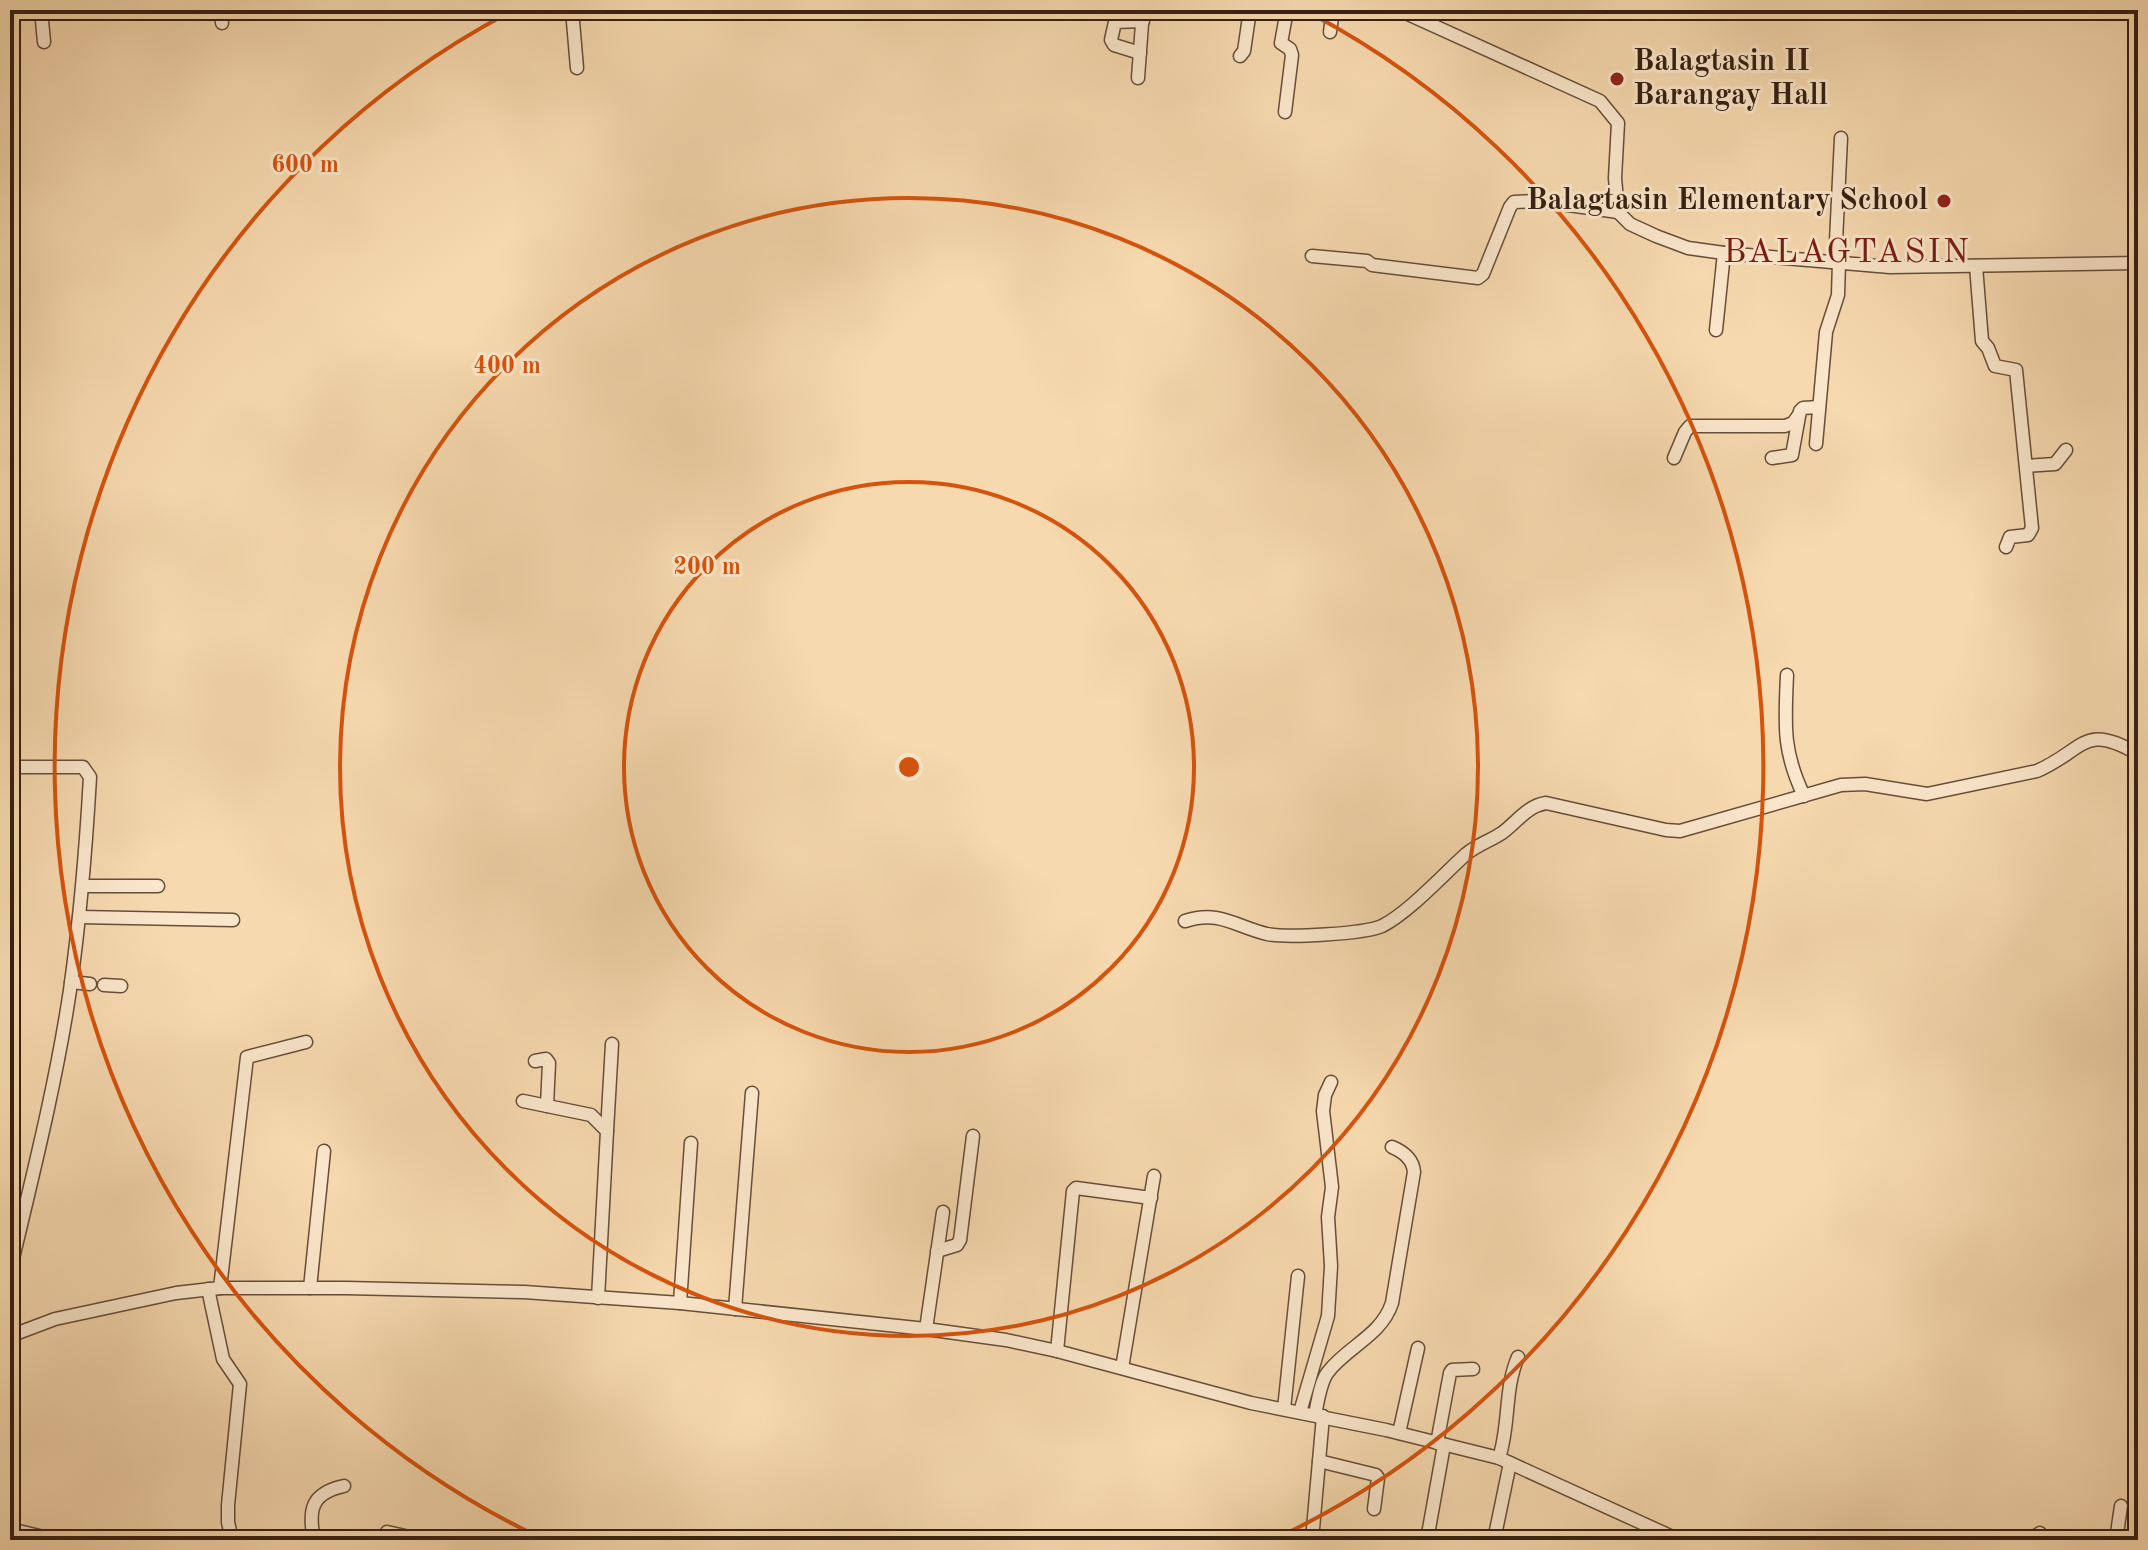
<svg xmlns="http://www.w3.org/2000/svg" width="2148" height="1550" font-family="'Old Standard TT',serif">
	<style>
		.lines { fill: none; stroke-linecap: round; stroke-linejoin: round }
		.minor-casing { stroke: #664e39; stroke-width: 15 }
		.minor { stroke: #fae6cb; stroke-width: 12 }
		.ring { fill: none; stroke: #d6530d; stroke-width: 4 }
		.poi-dot { fill: #8f2418; stroke: #fae6cb; stroke-width: 3 }
		.labels { text-anchor: middle; dominant-baseline: central; stroke-width: 6; stroke-linejoin: round; paint-order: stroke }
		.poi-label { font-size: 30px; font-weight: bold; fill: #362012; stroke: #fae6cb; text-anchor: start }
		.quarter-label { font-size: 34px; letter-spacing: 2px; fill: #7a1f14; stroke: #fae6cb }
		.centre { fill: #d6530d; stroke: #fae6cb; stroke-width: 4 }
		.ring-label { font-size: 24px; text-anchor: middle; font-weight: bold; fill: #d6530d; stroke: #fae6cb; stroke-width: 6; stroke-linejoin: round; paint-order: stroke }
	</style>
	<rect width="100%" height="100%" fill="#f7d9af"/>
	<filter id="stains"><feTurbulence type="fractalNoise" baseFrequency=".0025" numOctaves="4"/><feColorMatrix values="0 0 0 0 .2 0 0 0 0 .09 0 0 0 0 .02 0 0 0 .5 -.17"/></filter>
	<radialGradient id="worn" r=".72"><stop offset=".6" stop-color="#630" stop-opacity="0"/><stop offset="1" stop-color="#630" stop-opacity=".3"/></radialGradient>
	<g class="lines">
		<!-- minor casing -->
		<g class="minor-casing">
			<g id="minor">
				<polyline points="41,10 44,42"/>
				<polyline points="221,10 222,23"/>
				<polyline points="572,10 577,68"/>
				<polyline points="1399,10 1600,101 1618,123 1615,178 1618,212 1630,224 1656,236 1688,248 1724,253 1890,267 2138,263"/>
				<polyline points="1330,32 1333,10"/>
				<polyline points="1140,53 1114,45 1111,40 1115,22 1143,21"/>
				<polyline points="1240,56 1244,51 1250,10"/>
				<polyline points="1138,78 1143,10"/>
				<polyline points="1285,112 1292,55 1290,49 1281,43 1287,10"/>
				<polyline points="1312,256 1367,261 1372,265 1478,278 1483,274 1510,207 1514,202 1540,201 1618,212"/>
				<polyline points="1835,262 1841,138"/>
				<polyline points="1976,266 1982,341 1988,348 1995,366 2016,370 2032,528 2028,535 2010,537 2006,547"/>
				<polyline points="1716,330 1724,253"/>
				<polyline points="1816,444 1826,332 1838,295 1839,263"/>
				<polyline points="1674,458 1685,432 1690,426 1785,426 1793,423 1798,416"/>
				<polyline points="1772,458 1792,455 1800,411 1803,408 1819,407"/>
				<polyline points="2026,466 2055,464 2066,450"/>
				<path d="M1787,675C1785,724 1782,750 1804,796"/>
				<path d="M10,767H83L90,777C86,848 80,919 70,990C56,1084 32,1178 10,1271"/>
				<polyline points="83,886 158,886"/>
				<polyline points="79,917 233,920"/>
				<path d="M1185,921C1220,910 1234,926 1267,934C1287,938 1364,934 1382,926C1408,913 1443,875 1465,855C1476,845 1490,841 1502,833C1517,822 1527,806 1546,803L1666,830L1680,831L1841,785L1865,784L1927,794L2037,771C2085,750 2083,722 2138,754"/>
				<polyline points="71,982 90,984"/>
				<polyline points="104,985 121,986"/>
				<polyline points="535,1061 546,1059 549,1063 547,1106"/>
				<polyline points="523,1101 591,1115 607,1131 598,1298"/>
				<polyline points="607,1131 612,1044"/>
				<polyline points="937,1251 957,1245 960,1240 973,1136"/>
				<polyline points="220,1288 247,1057 306,1042"/>
				<polyline points="310,1288 324,1151"/>
				<polyline points="208,1289 223,1359 240,1384 228,1505 228,1522 232,1540"/>
				<polyline points="680,1303 691,1143"/>
				<polyline points="735,1309 752,1093"/>
				<polyline points="926,1329 943,1212"/>
				<polyline points="10,1336 55,1319 176,1293 220,1288 346,1288 524,1292 680,1303 926,1329 1006,1340 1057,1351 1251,1403 1386,1430 1499,1458 1679,1540"/>
				<polyline points="1057,1351 1073,1191 1076,1188 1151,1198"/>
				<polyline points="1122,1368 1154,1176"/>
				<polyline points="1284,1409 1298,1276"/>
				<polyline points="1300,1412 1328,1316 1331,1266 1328,1217 1332,1187 1323,1111 1325,1095 1331,1082"/>
				<path d="M1315,1414C1318,1402 1320,1382 1328,1372C1348,1346 1381,1336 1392,1303L1414,1172C1413,1159 1404,1152 1392,1147"/>
				<polyline points="1399,1433 1418,1348"/>
				<polyline points="1437,1443 1450,1373 1452,1370 1473,1369"/>
				<path d="M1499,1458C1510,1425 1504,1389 1518,1357"/>
				<polyline points="1319,1461 1376,1475 1378,1478 1374,1509"/>
				<polyline points="10,1529 56,1540"/>
				<polyline points="387,1532 405,1536 408,1540"/>
				<path d="M314,1540C308,1510 311,1493 344,1486"/>
				<polyline points="1312,1540 1323,1416"/>
				<polyline points="1427,1540 1444,1445"/>
				<polyline points="1494,1540 1510,1463"/>
				<polyline points="2029,1540 2040,1533"/>
				<polyline points="2116,1540 2121,1506"/>
			</g>
		</g>
		<!-- minor -->
		<use href="#minor" class="minor"/>
	</g>
	<!-- distance rings -->
	<g class="ring">
		<circle cx="909" cy="767" r="285"/>
		<circle cx="909" cy="767" r="569"/>
		<path d="M541 1538A854 854 0 0 1 508 13M1310 13A854 854 0 0 1 1277 1538"/>
	</g>
	<!-- markers -->
	<g class="poi-dot">
		<circle cx="1617" cy="79" r="8"/>
		<circle cx="1944" cy="201" r="8"/>
	</g>
	<g class="labels">
		<!-- poi labels -->
		<g class="poi-label">
			<text x="1633" y="62">Balagtasin II<tspan x="1633" dy="34">Barangay Hall</tspan></text>
			<text x="1928" y="201" text-anchor="end">Balagtasin Elementary School</text>
		</g>
		<!-- quarter labels -->
		<g class="quarter-label">
			<text x="1847" y="253">BALAGTASIN</text>
		</g>
	</g>
	<circle cx="909" cy="767" r="12" class="centre"/>
	<g class="ring-label">
		<text x="305" y="172">600 m</text>
		<text x="507" y="373">400 m</text>
		<text x="707" y="574">200 m</text>
	</g>
	<!-- margin -->
	<rect width="2148" height="1550" fill="none" stroke="#f7d9af" stroke-width="40"/>
	<rect x="12" y="12" width="2124" height="1526" fill="none" stroke="#362012" stroke-width="4"/>
	<rect x="20" y="20" width="2108" height="1510" fill="none" stroke="#362012" stroke-width="2"/>
	<rect width="100%" height="100%" filter="url(#stains)"/>
	<rect width="100%" height="100%" fill="url(#worn)"/>
</svg>
